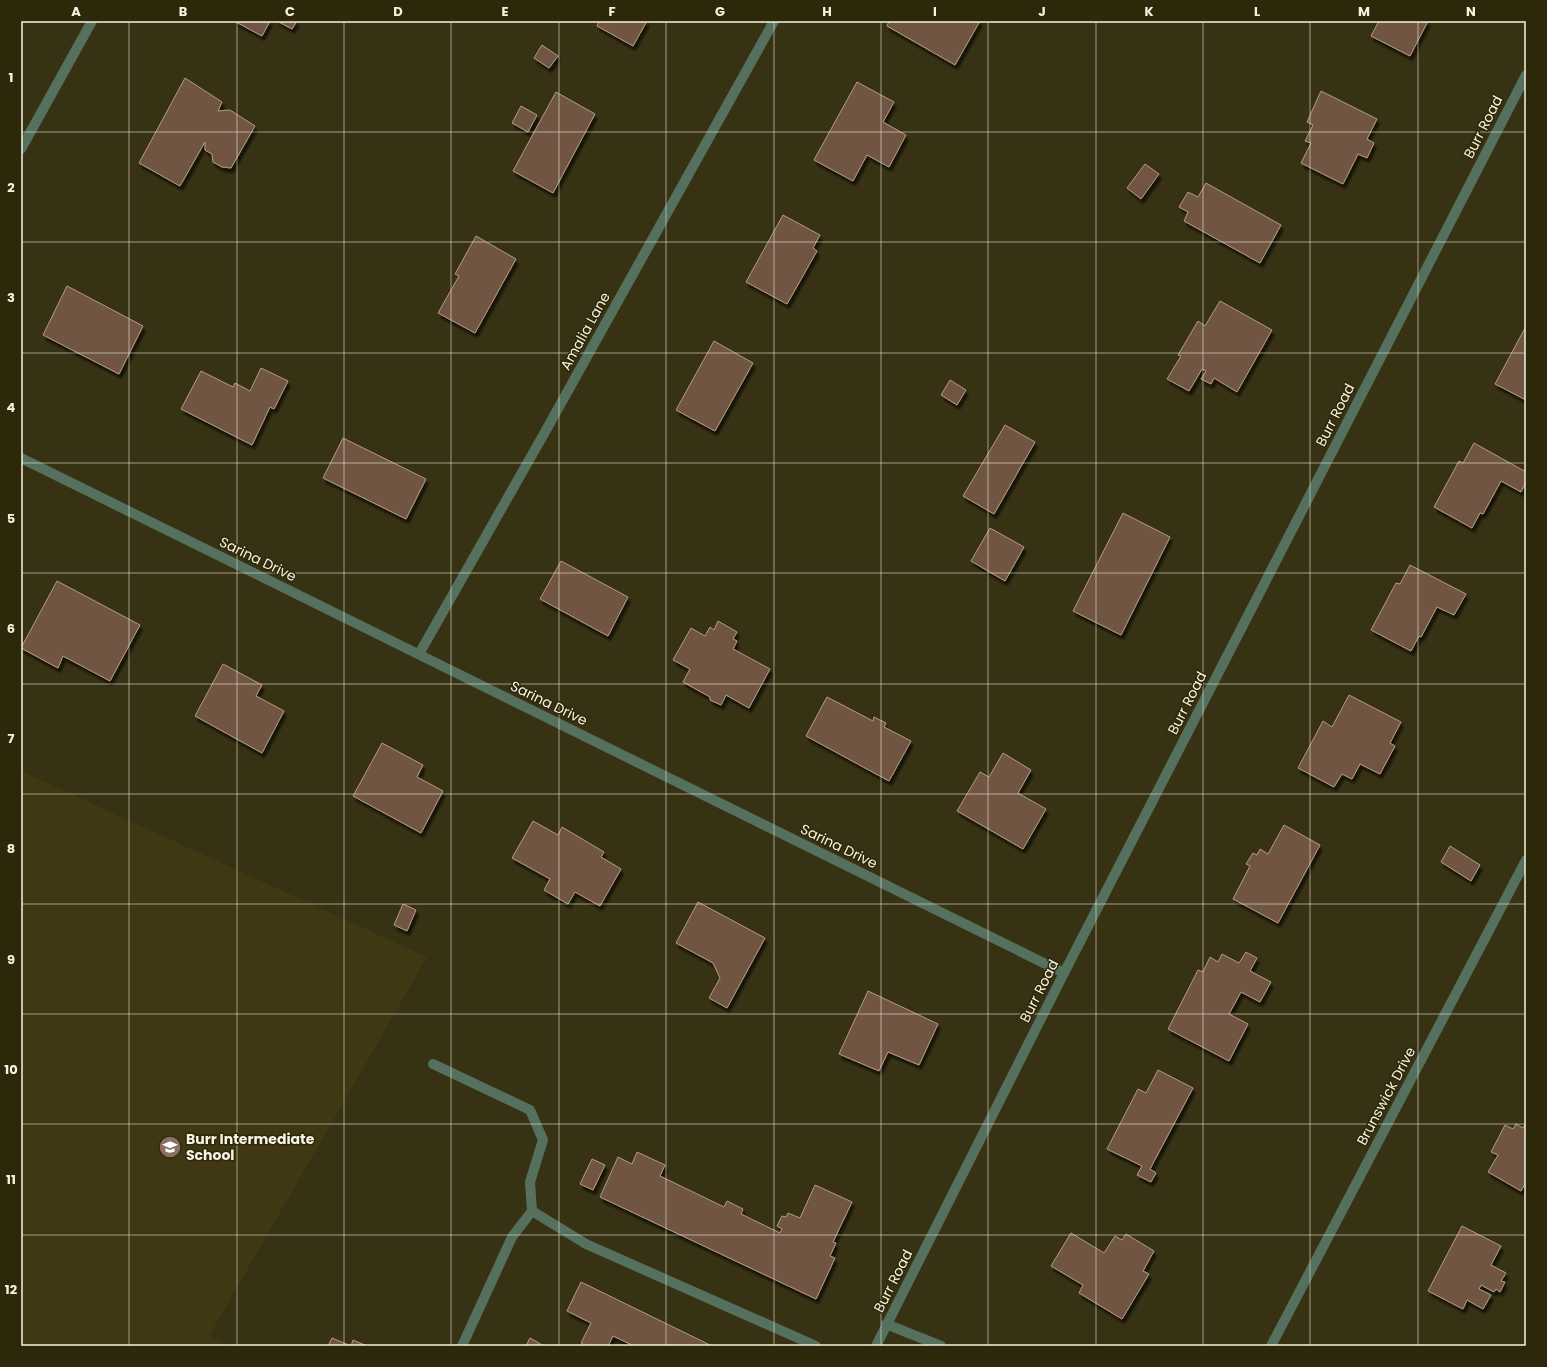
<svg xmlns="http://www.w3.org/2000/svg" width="1547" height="1367" font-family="Poppins,sans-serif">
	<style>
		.built { fill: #3f3813 }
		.building { fill: #6f5742; stroke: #b49a82; filter: url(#shadow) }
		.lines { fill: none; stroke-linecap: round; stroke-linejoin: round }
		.minor { stroke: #55705d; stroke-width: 10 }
		.grid { fill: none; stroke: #f6f3e2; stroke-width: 1; stroke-opacity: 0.55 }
		.labels { text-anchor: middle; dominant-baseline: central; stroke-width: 3; stroke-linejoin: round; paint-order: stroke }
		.street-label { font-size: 14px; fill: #f6f3e2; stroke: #2e280b }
		.poi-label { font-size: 14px; font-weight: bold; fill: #f6f3e2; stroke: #2e280b; text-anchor: start }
		.neatline { fill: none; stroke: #f6f3e2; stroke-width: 1.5 }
		.grid-label { font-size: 13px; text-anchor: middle; font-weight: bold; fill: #f6f3e2 }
	</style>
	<defs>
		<filter id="shadow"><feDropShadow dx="2.5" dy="4.5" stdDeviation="1" flood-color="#0009"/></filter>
	</defs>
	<rect width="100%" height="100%" fill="#383215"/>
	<!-- built -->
	<polygon class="built" points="21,771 427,957 209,1336 230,1346 21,1346"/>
	<!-- building -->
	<g class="building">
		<polygon points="234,21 270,21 262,36"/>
		<polygon points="277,21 297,21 292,29"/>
		<polygon points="599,21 647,21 633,46 597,26"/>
		<polygon points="889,21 980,21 955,65 887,26"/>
		<polygon points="1379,21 1428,21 1410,56 1371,36"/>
		<polygon points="542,45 558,56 549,68 534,58"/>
		<polygon points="185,78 222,102 218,111 230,110 255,126 231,168 222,167 213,162 212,154 205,150 205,142 180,186 139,163"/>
		<polygon points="857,82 894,102 883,122 906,135 889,167 867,155 853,181 814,160"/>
		<polygon points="1321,91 1377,119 1367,139 1374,143 1367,158 1358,154 1343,184 1301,163 1311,143 1305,141 1313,125 1307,122"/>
		<polygon points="556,92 595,114 553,193 513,171"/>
		<polygon points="521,106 537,115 528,132 512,123"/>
		<polygon points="1145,164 1159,174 1141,199 1127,188"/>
		<polygon points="1206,183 1281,225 1260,263 1184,221 1188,212 1179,207 1188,192 1198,197"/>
		<polygon points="783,215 820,235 813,248 817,251 787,304 746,282"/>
		<polygon points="476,236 516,259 475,333 438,313 459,276 455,274"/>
		<polygon points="67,286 143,326 119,374 43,335"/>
		<polygon points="1220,301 1272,330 1237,392 1214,378 1211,384 1201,379 1206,371 1202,369 1189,391 1167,379 1181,356 1178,355 1198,321 1205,326"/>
		<polygon points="1525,328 1526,328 1526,400 1495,384"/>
		<polygon points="714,341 753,363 715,431 676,410"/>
		<polygon points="261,368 288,381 274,409 270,407 252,445 181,409 201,371 233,387 235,383 250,391"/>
		<polygon points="950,380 966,390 957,405 941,395"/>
		<polygon points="1005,425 1035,442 994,514 963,496"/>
		<polygon points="343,438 426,479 406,519 323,478"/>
		<polygon points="1474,443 1526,472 1526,482 1521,492 1501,481 1483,514 1480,513 1472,528 1434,507 1459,461 1463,463"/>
		<polygon points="1123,513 1170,537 1121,635 1073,611"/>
		<polygon points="990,528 1024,547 1005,581 971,561"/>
		<polygon points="561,561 628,597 608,636 540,599"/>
		<polygon points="1410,565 1466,594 1454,615 1437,607 1421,637 1419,636 1411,651 1371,630 1396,583 1400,584"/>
		<polygon points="57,581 140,625 110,681 63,656 58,668 21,648"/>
		<polygon points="718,621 737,632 733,639 737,641 733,649 770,669 749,708 726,695 721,705 710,700 710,697 683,682 690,669 673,660 691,628 705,636 710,627 714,630"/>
		<polygon points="223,664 262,685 256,696 284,711 262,753 195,716"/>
		<polygon points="1349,695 1401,722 1390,743 1395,746 1380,774 1360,764 1352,779 1342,774 1334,787 1298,768 1323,721 1332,727"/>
		<polygon points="827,697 873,721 874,717 886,723 884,727 911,741 889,781 806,736"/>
		<polygon points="382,743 423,765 417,777 443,791 421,833 353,796"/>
		<polygon points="1003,753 1031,770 1018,793 1046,809 1023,849 957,811 980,772 989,777"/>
		<polygon points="533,821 558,835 562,827 604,852 601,857 621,869 600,906 575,892 568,904 544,890 550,879 512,858"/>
		<polygon points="1284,825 1320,845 1278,923 1233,899 1250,866 1246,864 1253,853 1257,855 1260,849 1268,854"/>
		<polygon points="1450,846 1480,865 1471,881 1441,862"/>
		<polygon points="698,902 765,938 727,1008 709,998 720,978 713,963 676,943"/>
		<polygon points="403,904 416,910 407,931 394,925"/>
		<polygon points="1246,952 1257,958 1250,971 1271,982 1260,1002 1241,992 1229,1014 1248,1024 1229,1061 1168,1029 1198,970 1203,972 1210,957 1218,962 1222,954 1239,963"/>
		<polygon points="868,991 938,1024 919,1065 888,1052 879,1071 839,1054"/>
		<polygon points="1158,1070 1193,1088 1150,1169 1156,1173 1151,1182 1137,1175 1142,1166 1107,1149 1138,1089 1146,1093"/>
		<polygon points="1526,1123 1526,1182 1521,1191 1488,1172 1498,1155 1491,1152 1505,1125 1513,1129 1516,1124 1523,1128"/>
		<polygon points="637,1152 665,1165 660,1176 724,1207 727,1201 743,1209 741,1214 780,1233 782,1229 777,1226 782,1216 786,1217 788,1213 800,1218 815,1185 852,1202 833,1242 836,1243 830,1256 835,1258 816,1299 600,1197 618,1157 632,1164"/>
		<polygon points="592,1159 605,1165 593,1190 580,1184"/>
		<polygon points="1462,1226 1501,1246 1491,1265 1506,1273 1501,1281 1505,1282 1500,1292 1496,1289 1494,1292 1481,1285 1479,1289 1491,1295 1483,1309 1467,1300 1463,1309 1428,1291"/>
		<polygon points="1071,1233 1104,1253 1115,1236 1122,1240 1126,1234 1154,1251 1143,1271 1149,1274 1122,1319 1079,1293 1083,1285 1051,1266"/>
		<polygon points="581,1282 712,1346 634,1346 613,1336 608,1346 587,1346 581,1343 591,1323 567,1311"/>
		<polygon points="332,1338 351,1346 353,1340 367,1346 328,1346"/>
		<polygon points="530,1338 544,1346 526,1346"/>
	</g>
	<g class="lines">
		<!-- minor -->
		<g class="minor">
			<polyline points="21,149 92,21"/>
			<polyline points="21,458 1064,973"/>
			<polyline points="419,654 545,432 774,21"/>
			<polyline points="433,1064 530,1110 543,1140 530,1182 532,1211 586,1244 816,1346"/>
			<polyline points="886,1324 941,1346"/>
			<polyline points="462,1346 512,1237 532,1211"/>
			<polyline points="876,1346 1064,973 1526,75"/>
			<polyline points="1271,1346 1526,860"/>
		</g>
	</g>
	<!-- grid -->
	<path class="grid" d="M129,21V1346M237,21V1346M344,21V1346M451,21V1346M559,21V1346M666,21V1346M774,21V1346M881,21V1346M988,21V1346M1096,21V1346M1203,21V1346M1310,21V1346M1418,21V1346M21,132H1526M21,242H1526M21,353H1526M21,463H1526M21,573H1526M21,684H1526M21,794H1526M21,904H1526M21,1014H1526M21,1124H1526M21,1235H1526"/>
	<!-- icons -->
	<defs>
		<g id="school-disc" transform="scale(1.15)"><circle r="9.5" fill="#8d6e63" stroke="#2e280b"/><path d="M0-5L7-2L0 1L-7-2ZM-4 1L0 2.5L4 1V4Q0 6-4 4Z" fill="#fff"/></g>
	</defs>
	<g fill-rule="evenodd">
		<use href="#school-disc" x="170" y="1147"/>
	</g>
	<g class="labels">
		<!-- street labels -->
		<g class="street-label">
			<text transform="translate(1483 127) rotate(-63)">Burr Road</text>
			<text transform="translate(585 331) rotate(-61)">Amalia Lane</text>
			<text transform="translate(1335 415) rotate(-63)">Burr Road</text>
			<text transform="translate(258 559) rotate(26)">Sarina Drive</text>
			<text transform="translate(549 703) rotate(26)">Sarina Drive</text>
			<text transform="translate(1187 703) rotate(-63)">Burr Road</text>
			<text transform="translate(839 846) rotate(26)">Sarina Drive</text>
			<text transform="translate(1039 991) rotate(-63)">Burr Road</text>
			<text transform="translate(1386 1096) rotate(-62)">Brunswick Drive</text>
			<text transform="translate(893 1281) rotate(-63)">Burr Road</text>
		</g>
		<!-- poi labels -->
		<g class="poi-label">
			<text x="186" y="1139">Burr Intermediate<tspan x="186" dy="16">School</tspan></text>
		</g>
	</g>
	<!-- border -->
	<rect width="1547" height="1367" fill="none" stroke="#2e280b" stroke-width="44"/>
	<rect x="22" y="22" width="1503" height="1323" class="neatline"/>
	<g class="grid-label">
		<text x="76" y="16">A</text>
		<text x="183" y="16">B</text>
		<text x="290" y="16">C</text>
		<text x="398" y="16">D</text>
		<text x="505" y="16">E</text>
		<text x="612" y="16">F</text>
		<text x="720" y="16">G</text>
		<text x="827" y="16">H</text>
		<text x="935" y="16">I</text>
		<text x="1042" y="16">J</text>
		<text x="1149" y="16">K</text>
		<text x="1257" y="16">L</text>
		<text x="1364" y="16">M</text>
		<text x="1471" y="16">N</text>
		<text x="11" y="82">1</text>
		<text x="11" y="192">2</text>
		<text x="11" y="302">3</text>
		<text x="11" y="412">4</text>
		<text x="11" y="523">5</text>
		<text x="11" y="633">6</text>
		<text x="11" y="743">7</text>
		<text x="11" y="853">8</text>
		<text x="11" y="964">9</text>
		<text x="11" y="1074">10</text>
		<text x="11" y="1184">11</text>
		<text x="11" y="1294">12</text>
	</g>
</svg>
